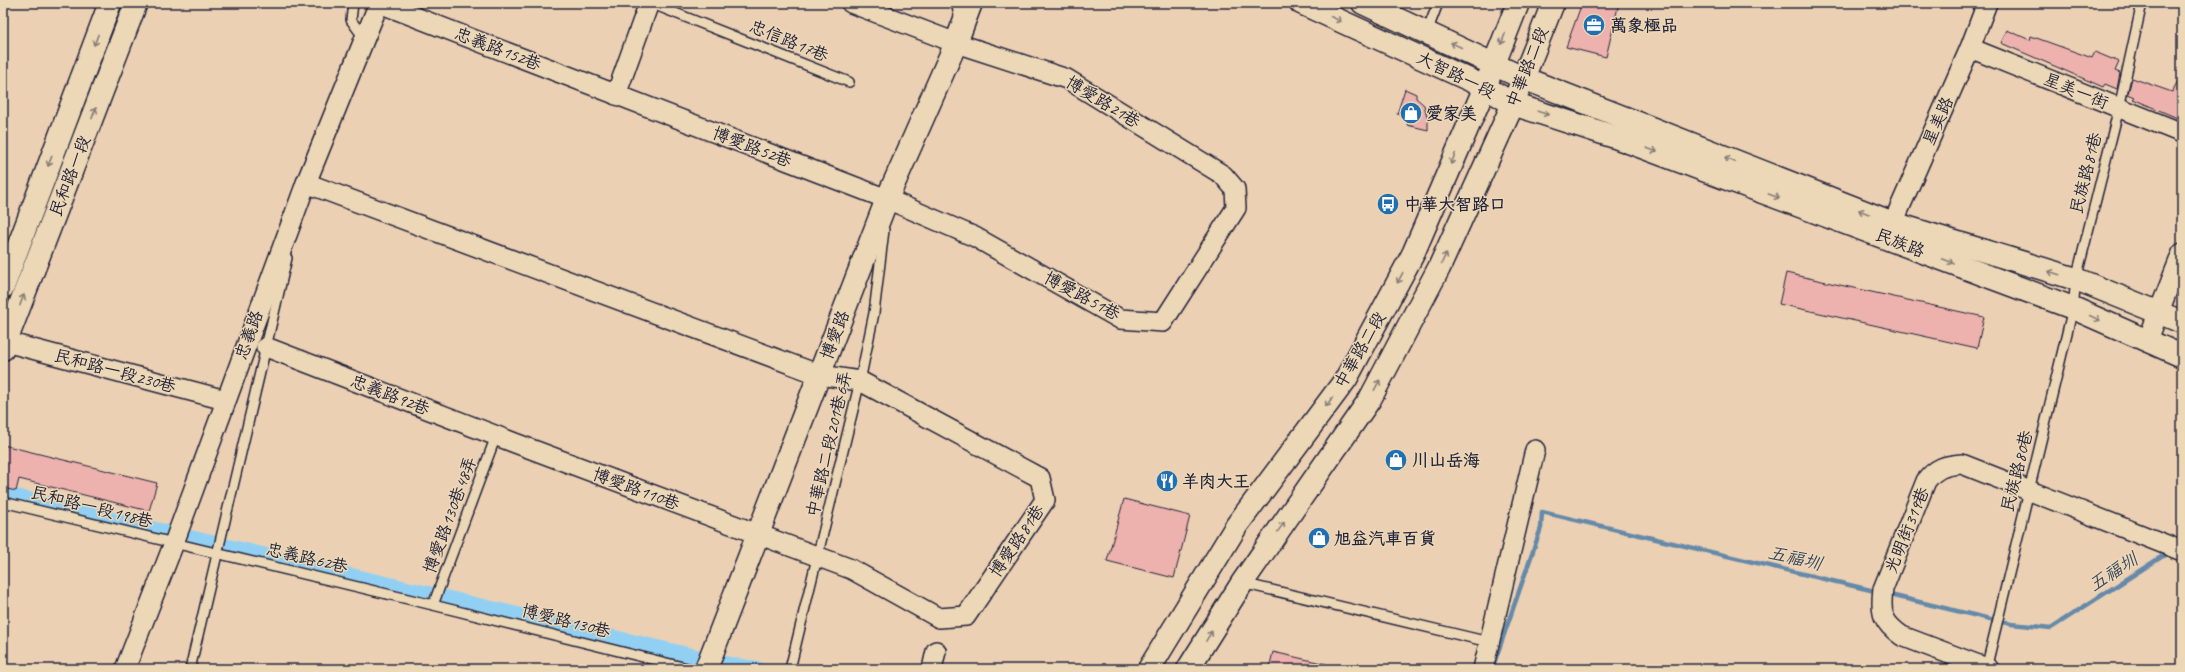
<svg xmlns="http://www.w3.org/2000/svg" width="2185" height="672" font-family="Caveat,'LXGW WenKai TC',sans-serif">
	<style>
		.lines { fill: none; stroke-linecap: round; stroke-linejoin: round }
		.stream { stroke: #658aa9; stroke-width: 4.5 }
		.canal { stroke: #92d0f3; stroke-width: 16 }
		.building { fill: #edb2ad; stroke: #22223b }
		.lane-casing { stroke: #22223b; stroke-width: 12 }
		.street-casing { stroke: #22223b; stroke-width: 22 }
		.secondary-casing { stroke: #22223b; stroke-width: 25 }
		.primary-casing { stroke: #22223b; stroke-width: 25 }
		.lane { stroke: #ecd8b6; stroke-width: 9 }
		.street { stroke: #ecd8b6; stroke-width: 19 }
		.secondary { stroke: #ecd8b6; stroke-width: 22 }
		.primary { stroke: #ecd8b6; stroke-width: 22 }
		.oneway { stroke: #877d78 }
		.labels { text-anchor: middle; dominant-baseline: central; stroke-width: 3; stroke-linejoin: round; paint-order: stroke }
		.poi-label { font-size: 17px; font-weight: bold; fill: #22223b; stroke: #ecd8b6; text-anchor: start }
		.street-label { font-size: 17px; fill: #22223b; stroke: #ecd8b6 }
		.water-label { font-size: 18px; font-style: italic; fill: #384560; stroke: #ecd8b6 }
	</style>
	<rect width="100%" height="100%" fill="#ecd0b4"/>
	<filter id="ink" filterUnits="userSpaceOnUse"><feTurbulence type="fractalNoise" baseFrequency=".025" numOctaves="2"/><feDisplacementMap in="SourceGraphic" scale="8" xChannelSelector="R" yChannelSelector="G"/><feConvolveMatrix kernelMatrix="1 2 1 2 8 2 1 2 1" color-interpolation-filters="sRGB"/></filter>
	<g filter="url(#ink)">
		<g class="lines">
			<!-- stream -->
			<g class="stream">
				<polyline points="1886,594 2011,624 2051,628 2169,552"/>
				<polyline points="1492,669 1541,528 1542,512 1879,592"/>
			</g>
			<!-- canal -->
			<polyline class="canal" points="3,494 734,666 757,669"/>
		</g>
		<!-- building -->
		<g class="building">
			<polygon points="1582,3 1619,3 1606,57 1566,47"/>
			<polygon points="2007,30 2030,40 2031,36 2092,58 2095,52 2119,62 2115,71 2120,73 2117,89 2105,84 2103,87 2001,43"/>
			<polygon points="2182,73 2182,120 2133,99 2135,97 2128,94 2132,78 2172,92"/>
			<polygon points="1405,89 1416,94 1416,98 1424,105 1428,120 1428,130 1407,125 1410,117 1397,114"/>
			<polygon points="1786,273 1984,317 1977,348 1779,304"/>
			<polygon points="3,445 157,483 149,511 19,479 16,491 3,488"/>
			<polygon points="1124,499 1190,516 1174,578 1107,561"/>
			<polygon points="1273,652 1326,664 1325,669 1269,669"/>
		</g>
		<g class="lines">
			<!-- lane casing -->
			<g class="lane-casing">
				<g id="lane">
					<polyline points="353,3 351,20 364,38"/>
					<polyline points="650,3 849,82"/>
					<polyline points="956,3 960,19"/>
					<polyline points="1427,32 1438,3"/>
					<polyline points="3,502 433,605 691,669"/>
					<polyline points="1242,583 1489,642"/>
					<polyline points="433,605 496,436"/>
					<polyline points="190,669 287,258"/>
					<polyline points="790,669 860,381 874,313 884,230"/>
					<polyline points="1986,669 2073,308 2076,279 2119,108 2142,3"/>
				</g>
			</g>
			<!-- street casing -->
			<g class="street-casing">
				<g id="street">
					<polyline points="379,3 887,199 975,237 1120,319 1163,322 1236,208 1235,189 1223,175 1067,79 956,43 851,3"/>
					<polyline points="1970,48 2182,133"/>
					<polyline points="616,95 649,3"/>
					<polyline points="1889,237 1893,223 1970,48 1987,3"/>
					<polyline points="6,342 225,400"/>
					<polyline points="2147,342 2182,253"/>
					<polyline points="266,347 515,443 851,569 939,618 966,616 1045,500 1040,478 860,381 820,375 306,183"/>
					<polyline points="125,669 174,543 306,183 379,3"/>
					<polyline points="932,669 936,651"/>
					<polyline points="1483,669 1535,450"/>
					<path d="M1989,669L1902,636C1882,622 1880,613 1883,589L1926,481C1936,468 1945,465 1962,464L2182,551"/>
				</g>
			</g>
			<!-- secondary casing -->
			<g class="secondary-casing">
				<g id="secondary">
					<polyline points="1301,3 1485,87 1513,104 1615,137 2073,308 2182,356"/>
					<polyline points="1363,3 1523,78 1893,223 2076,279 2182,322"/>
					<polyline points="3,287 110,3"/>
					<polyline points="3,349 136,3"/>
					<polyline points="706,669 887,199 956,43 971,3"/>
				</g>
			</g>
			<!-- primary casing -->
			<g class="primary-casing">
				<g id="primary">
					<polyline points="1149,669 1237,525 1346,379 1413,254 1485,87 1518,3"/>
					<polyline points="1188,669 1242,583 1370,399 1439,268 1513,104 1553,3"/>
				</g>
			</g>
			<!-- lane -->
			<use href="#lane" class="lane"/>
			<!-- street -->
			<use href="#street" class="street"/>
			<!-- secondary -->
			<use href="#secondary" class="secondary"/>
			<!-- primary -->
			<use href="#primary" class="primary"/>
		</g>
		<!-- one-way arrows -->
		<defs><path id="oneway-shaft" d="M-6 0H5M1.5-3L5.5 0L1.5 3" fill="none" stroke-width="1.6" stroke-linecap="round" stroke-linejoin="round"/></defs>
		<g class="oneway">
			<use href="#oneway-shaft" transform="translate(1336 19) rotate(25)"/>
			<use href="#oneway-shaft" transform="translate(1503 39) rotate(112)"/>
			<use href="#oneway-shaft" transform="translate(96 40) rotate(111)"/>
			<use href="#oneway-shaft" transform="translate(1456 45) rotate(-155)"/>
			<use href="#oneway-shaft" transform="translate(94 113) rotate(-69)"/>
			<use href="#oneway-shaft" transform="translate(1543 113) rotate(18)"/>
			<use href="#oneway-shaft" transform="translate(1652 150) rotate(20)"/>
			<use href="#oneway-shaft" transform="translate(1453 159) rotate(113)"/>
			<use href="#oneway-shaft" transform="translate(1730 160) rotate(-159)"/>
			<use href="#oneway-shaft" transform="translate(50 161) rotate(111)"/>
			<use href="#oneway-shaft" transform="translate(1774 196) rotate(20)"/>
			<use href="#oneway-shaft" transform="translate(1864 212) rotate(-159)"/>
			<use href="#oneway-shaft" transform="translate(1444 258) rotate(-66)"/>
			<use href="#oneway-shaft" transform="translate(1948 261) rotate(21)"/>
			<use href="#oneway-shaft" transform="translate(2054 273) rotate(-163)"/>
			<use href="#oneway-shaft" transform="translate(1400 278) rotate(118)"/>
			<use href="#oneway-shaft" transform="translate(22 300) rotate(-69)"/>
			<use href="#oneway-shaft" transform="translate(2095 318) rotate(25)"/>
			<use href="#oneway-shaft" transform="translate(1377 385) rotate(-62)"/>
			<use href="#oneway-shaft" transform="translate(1329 402) rotate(127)"/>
			<use href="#oneway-shaft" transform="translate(1281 527) rotate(-55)"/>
			<use href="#oneway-shaft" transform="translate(1209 636) rotate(-58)"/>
		</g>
	</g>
	<!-- icons -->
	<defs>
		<g id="office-disc" transform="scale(1.15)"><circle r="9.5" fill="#1f6fb2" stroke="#ecd8b6"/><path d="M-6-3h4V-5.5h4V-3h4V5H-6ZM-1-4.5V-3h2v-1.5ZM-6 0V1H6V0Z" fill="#fff"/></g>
		<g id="shop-disc" transform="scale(1.15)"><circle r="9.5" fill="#1f6fb2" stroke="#ecd8b6"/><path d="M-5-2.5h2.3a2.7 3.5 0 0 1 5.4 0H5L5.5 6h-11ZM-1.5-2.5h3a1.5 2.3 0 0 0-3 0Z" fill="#fff"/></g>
		<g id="bus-disc" transform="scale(1.15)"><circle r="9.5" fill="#1f6fb2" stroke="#ecd8b6"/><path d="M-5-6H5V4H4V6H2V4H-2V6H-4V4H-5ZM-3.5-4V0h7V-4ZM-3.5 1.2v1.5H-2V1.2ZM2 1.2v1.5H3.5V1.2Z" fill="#fff"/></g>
		<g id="restaurant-disc" transform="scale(1.15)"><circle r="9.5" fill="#1f6fb2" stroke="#ecd8b6"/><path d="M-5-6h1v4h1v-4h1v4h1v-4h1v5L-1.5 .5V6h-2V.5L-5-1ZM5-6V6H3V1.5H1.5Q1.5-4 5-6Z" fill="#fff"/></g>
	</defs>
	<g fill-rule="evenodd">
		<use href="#office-disc" x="1594" y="25"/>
		<use href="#shop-disc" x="1411" y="113"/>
		<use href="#bus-disc" x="1388" y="204"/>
		<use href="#shop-disc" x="1396" y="460"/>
		<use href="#restaurant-disc" x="1167" y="481"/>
		<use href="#shop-disc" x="1319" y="538"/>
	</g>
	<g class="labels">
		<!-- poi labels -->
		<g class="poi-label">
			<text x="1610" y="25">萬象極品</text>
			<text x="1426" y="113">愛家美</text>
			<text x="1404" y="204">中華大智路口</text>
			<text x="1412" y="460">川山岳海</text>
			<text x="1182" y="481">羊肉大王</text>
			<text x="1334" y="538">旭益汽車百貨</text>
		</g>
		<!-- street labels -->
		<g class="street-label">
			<text transform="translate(789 41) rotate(22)">忠信路17巷</text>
			<text transform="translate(498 49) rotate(21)">忠義路152巷</text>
			<text transform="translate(1527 67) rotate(-68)">中華路二段</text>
			<text transform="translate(1456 75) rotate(26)">大智路一段</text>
			<text transform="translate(2076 91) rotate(22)">星美一街</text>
			<text transform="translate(1103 102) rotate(31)">博愛路21巷</text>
			<text transform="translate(1938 121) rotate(-66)">星美路</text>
			<text transform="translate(752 147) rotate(21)">博愛路52巷</text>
			<text transform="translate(2086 173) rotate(-76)">民族路81巷</text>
			<text transform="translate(70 176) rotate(-69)">民和路一段</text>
			<text transform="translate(1900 243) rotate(21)">民族路</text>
			<text transform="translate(1082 296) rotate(28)">博愛路51巷</text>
			<text transform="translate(249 335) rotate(-70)">忠義路</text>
			<text transform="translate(835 335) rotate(-69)">博愛路</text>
			<text transform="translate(1360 350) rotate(-60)">中華路二段</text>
			<text transform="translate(115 371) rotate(15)">民和路一段230巷</text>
			<text transform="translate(390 395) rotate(21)">忠義路92巷</text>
			<text transform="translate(829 444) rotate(-77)">中華路二段201巷6弄</text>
			<text transform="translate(2017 471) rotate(-76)">民族路80巷</text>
			<text transform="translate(636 489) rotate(20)">博愛路110巷</text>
			<text transform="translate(92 507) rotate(14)">民和路一段198巷</text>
			<text transform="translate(450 515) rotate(-70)">博愛路130巷48弄</text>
			<text transform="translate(1907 530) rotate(-68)">光明街319巷</text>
			<text transform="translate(1017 541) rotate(-56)">博愛路81巷</text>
			<text transform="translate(307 558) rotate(13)">忠義路62巷</text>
			<text transform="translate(566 621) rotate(14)">博愛路130巷</text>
		</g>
		<!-- water labels -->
		<g class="water-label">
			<text transform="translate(1795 558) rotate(13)">五福圳</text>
			<text transform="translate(2113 572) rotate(-33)">五福圳</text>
		</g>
	</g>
	<!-- margin -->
	<rect width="2185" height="672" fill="none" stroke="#ecd8b6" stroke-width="16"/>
	<rect x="8" y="8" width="2169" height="656" fill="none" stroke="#22223b" stroke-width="1.5" filter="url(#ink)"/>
</svg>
